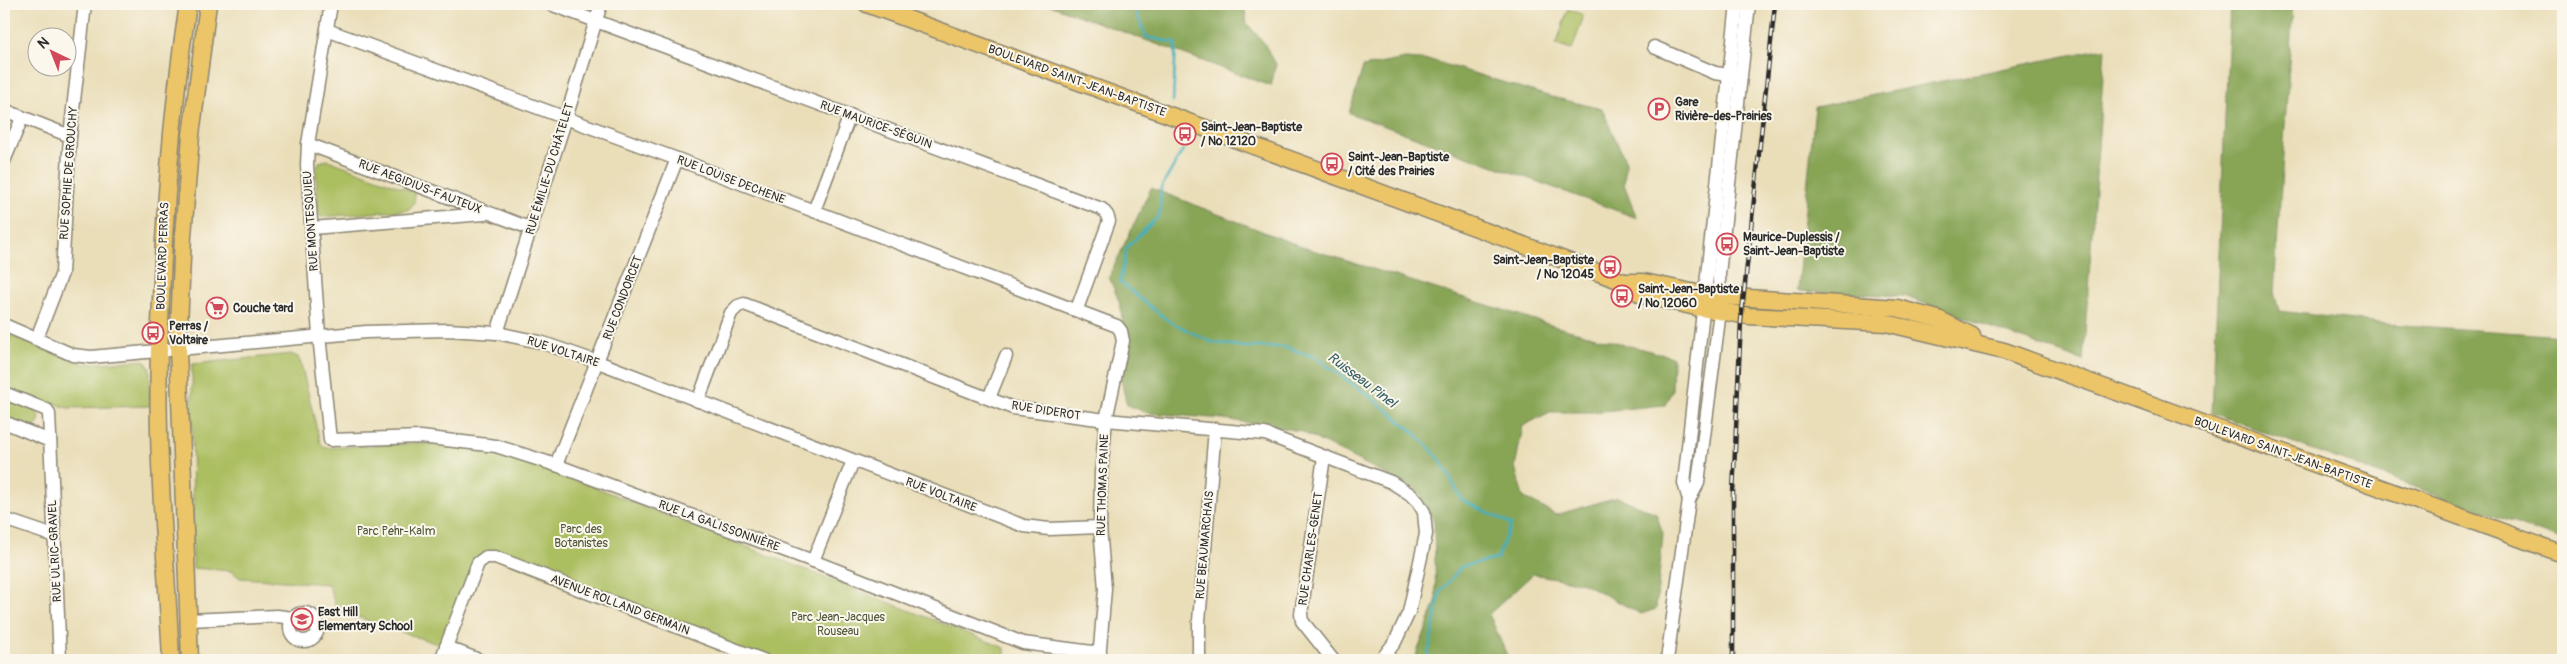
<svg xmlns="http://www.w3.org/2000/svg" width="2567" height="664" font-family="Pangolin,sans-serif">
	<style>
		.green { fill: #abbe61; stroke: #6b7446 }
		.forest { fill: #88a557; stroke: #5a6841 }
		.lines { fill: none; stroke-linecap: round; stroke-linejoin: round }
		.stream { stroke: #41afbe; stroke-width: 2.5 }
		.minor-casing { stroke: #8a8472; stroke-width: 15 }
		.major-casing { stroke: #8a8472; stroke-width: 19 }
		.minor { stroke: #fff; stroke-width: 12 }
		.major { stroke: #ecc569; stroke-width: 16 }
		.rail-casing { stroke: #2b2b2b; stroke-width: 4.5 }
		.rail { stroke: #fbf7ec; stroke-width: 2.5; stroke-dasharray: 8; stroke-linecap: butt }
		.labels { text-anchor: middle; dominant-baseline: central; stroke-width: 4; stroke-linejoin: round; paint-order: stroke }
		.street-label { font-size: 12px; fill: #2b2b2b; stroke: #fbf7ec }
		.poi-label { font-size: 12px; font-weight: bold; fill: #2b2b2b; stroke: #fbf7ec; text-anchor: start }
		.park-label { font-size: 12px; fill: #51573b; stroke: #fbf7ec }
		.water-label { font-size: 14px; font-style: italic; fill: #346066; stroke: #fbf7ec }
	</style>
	<rect width="100%" height="100%" fill="#fbf7ec"/>
	<filter id="ink" filterUnits="userSpaceOnUse"><feTurbulence type="fractalNoise" baseFrequency=".02" numOctaves="2"/><feDisplacementMap in="SourceGraphic" scale="10" xChannelSelector="R" yChannelSelector="G"/><feConvolveMatrix kernelMatrix="1 2 1 2 8 2 1 2 1" color-interpolation-filters="sRGB"/></filter>
	<filter id="wash" filterUnits="userSpaceOnUse"><feTurbulence type="fractalNoise" baseFrequency=".0096" numOctaves="4" result="noise"/><feDisplacementMap in="SourceGraphic" scale="20" xChannelSelector="R" yChannelSelector="G"/><feGaussianBlur stdDeviation="1.12" result="paint"/><feColorMatrix in="noise" values="0 0 0 0 0 0 0 0 0 0 0 0 0 0 0 0 0 1.4 0 .05"/><feComposite in="paint" operator="in"/></filter>
	<g filter="url(#wash)">
		<rect width="100%" height="100%" fill="#eadeb9"/>
		<!-- green -->
		<g class="green">
			<polygon points="1568,9 1584,15 1572,50 1556,45"/>
			<path d="M328,160L414,192C416,200 414,204 408,210L321,217L318,214L316,171L319,162Z"/>
			<polygon points="4,333 84,364 144,360 150,368 150,406 68,408 50,402 49,406 4,387"/>
			<polygon points="291,354 298,357 301,364 320,442 325,448 418,443 487,450 551,470 1005,648 1005,660 763,660 495,557 478,563 446,647 337,610 328,584 240,578 231,571 193,568 192,364"/>
			<polygon points="4,399 36,411 40,418 38,424 32,428 4,418"/>
		</g>
		<!-- forest -->
		<g class="forest">
			<polygon points="1047,4 1244,4 1247,24 1262,40 1276,64 1271,86"/>
			<polygon points="2230,4 2293,4 2274,292 2279,311 2388,324 2563,336 2563,541 2212,413"/>
			<polygon points="2105,48 2083,361 1904,296 1797,291 1815,107"/>
			<polygon points="1405,59 1434,61 1548,96 1602,109 1626,162 1624,184 1637,218 1349,113 1363,67"/>
			<polygon points="1151,188 1300,246 1557,327 1673,357 1672,391 1665,405 1592,412 1550,412 1523,426 1515,467 1523,497 1556,515 1617,497 1656,513 1663,534 1656,609 1641,614 1583,583 1533,574 1489,614 1509,660 1414,660 1436,603 1434,521 1417,490 1300,431 1224,419 1148,413 1127,405 1121,380 1125,333 1119,301 1109,277"/>
		</g>
		<g class="lines">
			<!-- stream -->
			<g class="stream">
				<polyline points="1133,4 1146,37 1176,43 1173,101"/>
				<polyline points="1183,150 1161,188 1160,215 1127,247 1120,282 1167,320 1211,342 1246,347 1284,347 1315,357 1376,401 1416,434 1439,458 1462,500 1511,524 1497,559 1462,566 1440,592 1427,660"/>
			</g>
		</g>
	</g>
	<g filter="url(#ink)">
		<g class="lines">
			<!-- minor casing -->
			<g class="minor-casing">
				<g id="minor">
					<polyline points="331,4 308,144 307,165 319,335 330,440 421,437 496,446 556,465 813,561 1023,643 1100,653"/>
					<polyline points="550,4 1102,209 1107,215 1109,221 1077,309"/>
					<polyline points="327,30 677,159 1117,326 1121,331 1123,341 1106,420 1101,473 1100,527 1105,589 1099,660"/>
					<polyline points="1654,47 1715,73 1736,76"/>
					<polyline points="4,110 70,136"/>
					<polyline points="308,144 532,229"/>
					<polyline points="4,161 22,118"/>
					<polyline points="814,211 850,115"/>
					<polyline points="312,228 484,214"/>
					<polyline points="4,325 73,355 91,357 366,332 448,330 497,333 540,342 598,362 1024,526 1049,529 1100,527"/>
					<polyline points="497,333 566,118 601,4"/>
					<polyline points="37,338 62,273 70,136 85,4"/>
					<polyline points="4,393 47,410 49,414 60,660"/>
					<polyline points="989,398 1006,356"/>
					<polyline points="698,401 731,313 738,306 744,304 1013,408 1106,420 1265,434 1391,482 1410,494 1418,502 1424,512 1426,534 1409,612 1395,642 1381,660"/>
					<polyline points="4,422 50,441"/>
					<polyline points="1324,457 1301,614 1302,621 1333,660"/>
					<polyline points="556,465 677,159"/>
					<polyline points="1689,500 1684,483 1737,4"/>
					<polyline points="4,519 54,536"/>
					<polyline points="813,561 853,461"/>
					<circle cx="304" cy="627" r="14"/>
					<polyline points="189,620 277,616 293,618"/>
					<polyline points="446,647 479,660"/>
					<polyline points="441,660 478,563 486,557 495,557 763,660"/>
					<polyline points="1199,660 1199,621 1215,429"/>
					<polyline points="1667,660 1689,500 1698,483 1720,311 1719,274 1749,4"/>
				</g>
			</g>
			<!-- major casing -->
			<g class="major-casing">
				<g id="major">
					<polyline points="867,4 1624,282 1642,295 1696,307 1748,316 1886,323 2004,351 2563,554"/>
					<polyline points="1624,282 1644,282 1706,295 1897,308 1938,319 1972,336"/>
					<path d="M171,660C166,557 156,454 159,350C163,234 170,119 188,4"/>
					<polyline points="190,660 178,349 183,236 191,135 208,4"/>
				</g>
			</g>
			<!-- minor -->
			<use href="#minor" class="minor"/>
			<!-- major -->
			<use href="#major" class="major"/>
			<!-- rail casing -->
			<g class="rail-casing">
				<polyline id="rail" points="1733,660 1733,493 1741,321 1775,4"/>
			</g>
			<!-- rail -->
			<use href="#rail" class="rail"/>
		</g>
	</g>
	<!-- icons -->
	<defs>
		<g id="parking-ring" transform="scale(1.125)"><circle r="9.5" fill="#fbf7ec" stroke="#d1495b" stroke-width="1.5"/><path d="M-3.5-5.5H1a3.5 3.5 0 0 1 0 7H-1V5.5H-3.5ZM-1-3.4V-.6H.8a1.4 1.4 0 0 0 0-2.8Z" fill="#d1495b"/></g>
		<g id="bus-ring" transform="scale(1.125)"><circle r="9.5" fill="#fbf7ec" stroke="#d1495b" stroke-width="1.5"/><path d="M-5-6H5V4H4V6H2V4H-2V6H-4V4H-5ZM-3.5-4V0h7V-4ZM-3.5 1.2v1.5H-2V1.2ZM2 1.2v1.5H3.5V1.2Z" fill="#d1495b"/></g>
		<g id="supermarket-ring" transform="scale(1.125)"><circle r="9.5" fill="#fbf7ec" stroke="#d1495b" stroke-width="1.5"/><path d="M-6-5.5h2.5l.6 2H6L4.5 2H-2.5L-4.4-4H-6ZM-1.5 3.2a1.3 1.3 0 1 0 .1 0ZM3 3.2a1.3 1.3 0 1 0 .1 0Z" fill="#d1495b"/></g>
		<g id="school-ring" transform="scale(1.125)"><circle r="9.5" fill="#fbf7ec" stroke="#d1495b" stroke-width="1.5"/><path d="M0-5L7-2L0 1L-7-2ZM-4 1L0 2.5L4 1V4Q0 6-4 4Z" fill="#d1495b"/></g>
	</defs>
	<g fill-rule="evenodd">
		<use href="#parking-ring" x="1659" y="109"/>
		<use href="#bus-ring" x="1185" y="134"/>
		<use href="#bus-ring" x="1332" y="164"/>
		<use href="#bus-ring" x="1727" y="244"/>
		<use href="#bus-ring" x="1610" y="267"/>
		<use href="#bus-ring" x="1622" y="296"/>
		<use href="#supermarket-ring" x="217" y="308"/>
		<use href="#bus-ring" x="153" y="333"/>
		<use href="#school-ring" x="302" y="619"/>
	</g>
	<g class="labels">
		<!-- street labels -->
		<g class="street-label">
			<text transform="translate(1077 81) rotate(20)">BOULEVARD SAINT-JEAN-BAPTISTE</text>
			<text transform="translate(876 125) rotate(20)">RUE MAURICE-SÉGUIN</text>
			<text transform="translate(550 169) rotate(-73)">RUE ÉMILIE-DU CHÂTELET</text>
			<text transform="translate(69 173) rotate(-86)">RUE SOPHIE DE GROUCHY</text>
			<text transform="translate(731 180) rotate(21)">RUE LOUISE DECHENE</text>
			<text transform="translate(420 187) rotate(21)">RUE AEGIDIUS-FAUTEUX</text>
			<text transform="translate(311 221) rotate(-94)">RUE MONTESQUIEU</text>
			<text transform="translate(163 256) rotate(-88)">BOULEVARD PERRAS</text>
			<text transform="translate(623 298) rotate(-69)">RUE CONDORCET</text>
			<text transform="translate(563 352) rotate(18)">RUE VOLTAIRE</text>
			<text transform="translate(1046 411) rotate(9)">RUE DIDEROT</text>
			<text transform="translate(2283 453) rotate(20)">BOULEVARD SAINT-JEAN-BAPTISTE</text>
			<text transform="translate(1103 485) rotate(-88)">RUE THOMAS PAINE</text>
			<text transform="translate(941 495) rotate(21)">RUE VOLTAIRE</text>
			<text transform="translate(719 526) rotate(20)">RUE LA GALISSONNIÈRE</text>
			<text transform="translate(1205 545) rotate(-85)">RUE BEAUMARCHAIS</text>
			<text transform="translate(1311 549) rotate(-82)">RUE CHARLES-GENET</text>
			<text transform="translate(55 551) rotate(-93)">RUE ULRIC-GRAVEL</text>
			<text transform="translate(620 605) rotate(21)">AVENUE ROLLAND GERMAIN</text>
		</g>
		<!-- poi labels -->
		<g class="poi-label">
			<text x="1675" y="102">Gare<tspan x="1675" dy="14">Rivière-des-Prairies</tspan></text>
			<text x="1201" y="127">Saint-Jean-Baptiste<tspan x="1201" dy="14">/ No 12120</tspan></text>
			<text x="1348" y="157">Saint-Jean-Baptiste<tspan x="1348" dy="14">/ Cité des Prairies</tspan></text>
			<text x="1743" y="237">Maurice-Duplessis /<tspan x="1743" dy="14">Saint-Jean-Baptiste</tspan></text>
			<text x="1594" y="260" text-anchor="end">Saint-Jean-Baptiste<tspan x="1594" dy="14">/ No 12045</tspan></text>
			<text x="1638" y="289">Saint-Jean-Baptiste<tspan x="1638" dy="14">/ No 12060</tspan></text>
			<text x="233" y="308">Couche tard</text>
			<text x="169" y="326">Perras /<tspan x="169" dy="14">Voltaire</tspan></text>
			<text x="318" y="612">East Hill<tspan x="318" dy="14">Elementary School</tspan></text>
		</g>
		<!-- park labels -->
		<g class="park-label">
			<text x="581" y="529">Parc des<tspan x="581" dy="14">Botanistes</tspan></text>
			<text x="396" y="531">Parc Pehr-Kalm</text>
			<text x="838" y="617">Parc Jean-Jacques<tspan x="838" dy="14">Rouseau</tspan></text>
		</g>
		<!-- water labels -->
		<g class="water-label">
			<text transform="translate(1362 380) rotate(37)">Ruisseau Pinel</text>
		</g>
	</g>
	<!-- margin -->
	<rect width="2567" height="664" fill="none" stroke="#fbf7ec" stroke-width="20"/>
	<!-- north arrow -->
	<g transform="translate(52 52) rotate(317)"><circle r="24" fill="#fbf7ec" stroke="#a8a59f"/>
	<path d="M0-4L9 19L0 12L-9 19Z" fill="#d1495b"/>
	<text y="-8" font-size="14" font-weight="bold" text-anchor="middle" fill="#2b2b2b">N</text>
	</g>
</svg>
